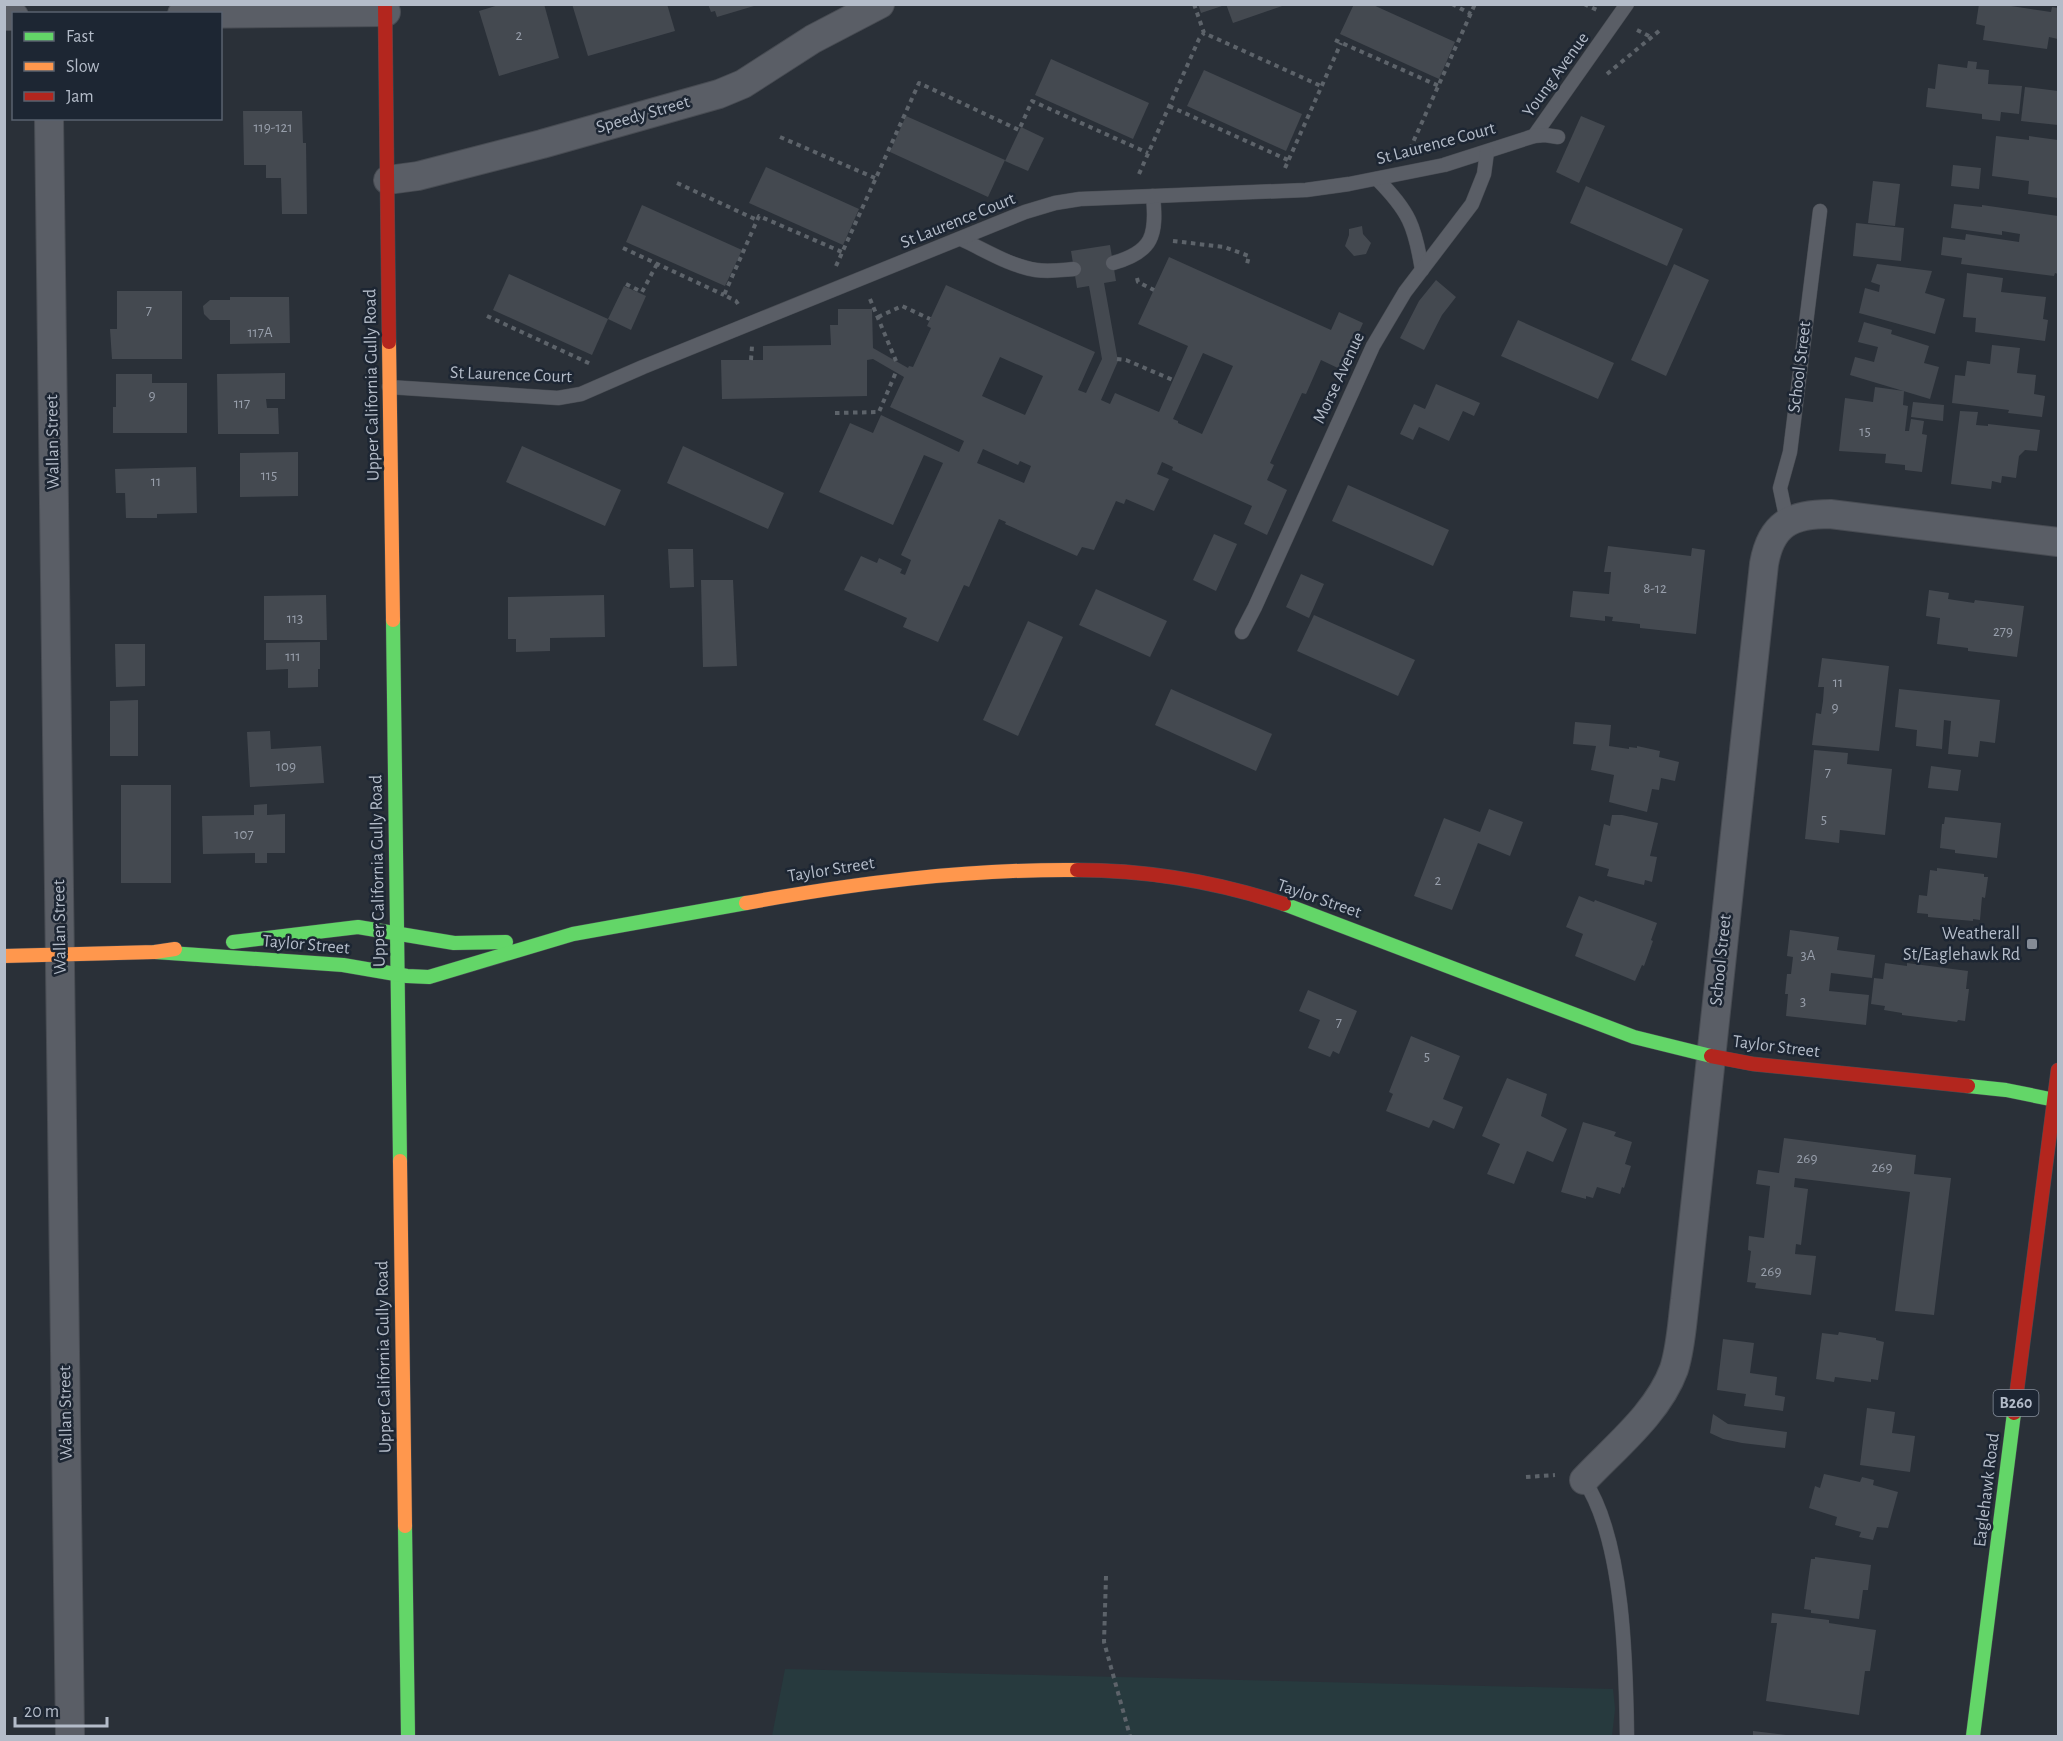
<svg xmlns="http://www.w3.org/2000/svg" width="2063" height="1741" font-family="'Alegreya Sans',sans-serif">
	<style>
		.green { fill: #273a3e }
		.building { fill: #444950; fill-rule: evenodd }
		.lines { fill: none; stroke-linecap: round; stroke-linejoin: round }
		.lane-casing { stroke: #484c53; stroke-width: 15 }
		.street-casing { stroke: #484c53; stroke-width: 30 }
		.fast-casing { stroke: #484c53; stroke-width: 15 }
		.slow-casing { stroke: #484c53; stroke-width: 15 }
		.jam-casing { stroke: #484c53; stroke-width: 15 }
		.path { stroke: #5d636a; stroke-width: 4; stroke-dasharray: 4.5 4.5; stroke-linecap: butt }
		.lane { stroke: #5a5e66; stroke-width: 14 }
		.street { stroke: #5a5e66; stroke-width: 28 }
		.fast { stroke: #63d668; stroke-width: 14 }
		.slow { stroke: #ff974d; stroke-width: 14 }
		.jam { stroke: #b3261e; stroke-width: 14 }
		.poi-dot { fill: #848b96; stroke: #1d2633; stroke-width: 2 }
		.labels { text-anchor: middle; dominant-baseline: central; stroke-width: 5; stroke-linejoin: round; paint-order: stroke }
		.number-label { font-size: 15px; fill: #989fab }
		.shield { fill: #1d2633; stroke: #878f9c; stroke-width: 1.5 }
		.shield-label { font-size: 16px; font-weight: bold; fill: #b4bcc9 }
		.street-label { font-size: 18px; fill: #b4bcc9; stroke: #1d2633 }
		.poi-label { font-size: 18px; fill: #b4bcc9; stroke: #1d2633; text-anchor: end }
	</style>
	<rect width="100%" height="100%" fill="#2a3038"/>
	<!-- green -->
	<polygon class="green" points="785,1669 1613,1689 1615,1709 1612,1736 772,1736"/>
	<!-- building -->
	<g class="building">
		<polygon points="502,4 544,4 559,58 499,76 479,11"/>
		<polygon points="572,4 667,4 675,31 588,56"/>
		<polygon points="708,4 753,4 754,6 717,17 715,11 711,12"/>
		<polygon points="1198,4 1225,4 1225,5 1201,13"/>
		<polygon points="1226,4 1285,4 1285,5 1233,23"/>
		<polygon points="1354,4 1371,4 1455,42 1439,79 1340,34"/>
		<polygon points="1979,4 1998,4 2051,12 2052,7 2058,8 2058,39 2049,37 2047,49 1983,40 1985,26 1976,24"/>
		<polygon points="1051,59 1149,103 1133,139 1035,95"/>
		<polygon points="1968,61 1977,62 1976,69 1989,70 1988,84 2022,86 2019,114 2001,112 2000,121 1982,119 1982,114 1926,107 1928,88 1935,89 1938,64 1967,68"/>
		<polygon points="1204,70 1302,114 1286,151 1187,106"/>
		<polygon points="2025,87 2058,91 2058,125 2021,121"/>
		<polygon points="243,111 302,111 303,143 306,143 307,214 282,214 281,178 266,178 266,165 244,165"/>
		<polygon points="906,116 1005,160 988,197 890,152"/>
		<polygon points="1581,116 1605,126 1579,183 1556,172"/>
		<polygon points="1021,127 1044,138 1028,171 1005,161"/>
		<polygon points="1996,136 2029,140 2029,136 2058,140 2058,198 2028,194 2029,181 1992,176"/>
		<polygon points="1953,165 1981,168 1979,189 1951,186"/>
		<polygon points="766,167 859,209 843,245 749,203"/>
		<polygon points="1873,181 1900,184 1895,226 1868,223"/>
		<polygon points="1586,186 1683,229 1667,266 1570,223"/>
		<polygon points="1954,204 1982,207 1982,205 2058,216 2058,274 2055,273 2054,276 1961,264 1962,258 1941,255 1943,237 1965,240 1966,234 2019,242 2020,234 2002,231 2002,235 1951,228"/>
		<polygon points="642,205 742,250 725,286 626,242"/>
		<polygon points="1856,223 1904,228 1901,261 1853,256"/>
		<polygon points="1362,226 1363,234 1371,243 1366,254 1354,256 1345,246 1349,235 1349,229"/>
		<path d="M1110,245L1116,281L1104,283L1118,361L1101,400L1110,404L1115,393L1159,412L1188,346L1138,324L1169,257L1331,330L1339,312L1363,323L1342,370L1321,360L1306,394L1302,393L1270,463L1274,465L1267,480L1287,490L1267,535L1244,524L1252,506L1172,470L1173,467L1162,462L1157,474L1169,479L1154,511L1126,499L1124,504L1116,501L1094,550L1082,547L1077,556L1005,524L1006,522L999,519L969,587L964,585L938,642L903,627L907,618L844,590L861,556L877,563L879,558L902,569L900,573L905,575L911,560L901,555L943,463L924,455L893,525L819,492L850,423L873,433L881,415L959,452L964,441L890,407L904,377L873,359L867,360V396L722,399L721,360H763V346L831,345L830,325H838V309H872L873,348L908,368L909,366L913,367L931,328L927,326L946,285L1095,352L1078,390L1086,393L1102,359L1089,286L1077,288L1071,251ZM1203,353L1233,366L1202,434L1178,423V421L1173,419ZM1000,357L1043,376L1025,415L982,396ZM983,449L1018,465L1020,461L1031,466L1024,483L977,463Z"/>
		<polygon points="1674,264 1709,280 1666,376 1631,360"/>
		<polygon points="1877,264 1932,271 1925,293 1945,299 1935,334 1859,313 1865,288 1879,292 1880,285 1871,282"/>
		<polygon points="1967,273 2003,278 2001,292 2046,297 2043,319 2048,320 2045,341 1975,332 1976,318 1963,317"/>
		<polygon points="509,274 608,319 592,355 493,310"/>
		<polygon points="1436,280 1456,297 1442,315 1424,350 1400,338 1419,301"/>
		<polygon points="624,286 646,296 631,330 608,319"/>
		<polygon points="117,291 182,291 182,359 112,359 110,329 117,329"/>
		<polygon points="230,297 289,297 290,343 230,344 230,320 210,320 204,314 203,306 210,300 230,300"/>
		<polygon points="1518,320 1614,363 1598,399 1501,356"/>
		<polygon points="1864,322 1892,330 1891,334 1929,346 1924,363 1939,367 1930,399 1850,375 1855,357 1874,362 1878,347 1858,342"/>
		<polygon points="1992,345 2020,348 2017,373 2036,375 2034,394 2045,396 2042,417 2008,413 2009,410 1952,403 1955,375 1965,376 1967,361 1990,364"/>
		<polygon points="285,373 285,399 266,399 267,408 278,408 279,434 218,434 217,374"/>
		<polygon points="116,374 152,374 152,383 187,383 187,433 113,433 113,407 116,407"/>
		<polygon points="1436,384 1480,403 1474,416 1463,411 1449,441 1419,427 1413,440 1400,434 1414,404 1425,409"/>
		<polygon points="1875,387 1904,391 1903,405 1908,406 1905,431 1909,431 1911,419 1924,421 1922,434 1927,435 1922,472 1905,470 1905,465 1885,463 1886,454 1839,451 1845,398 1873,402"/>
		<polygon points="1913,402 1944,405 1943,421 1911,417"/>
		<polygon points="1960,411 1978,412 1976,425 1988,426 1988,424 2040,430 2037,451 2025,450 2019,456 2016,478 2002,476 2001,483 1992,481 1991,489 1951,484"/>
		<polygon points="522,446 621,490 605,526 506,482"/>
		<polygon points="683,446 784,493 768,529 667,483"/>
		<polygon points="298,452 298,496 240,497 240,453"/>
		<polygon points="196,467 197,513 157,514 157,518 126,518 125,493 116,493 115,469"/>
		<polygon points="1348,485 1449,530 1433,566 1332,521"/>
		<polygon points="1214,534 1237,544 1216,591 1193,580"/>
		<polygon points="1608,546 1691,556 1692,548 1705,550 1696,634 1640,628 1640,624 1612,621 1613,617 1605,616 1605,621 1570,617 1573,591 1609,594 1611,572 1604,572"/>
		<polygon points="668,549 693,549 694,587 670,588"/>
		<polygon points="1301,574 1324,584 1309,618 1286,607"/>
		<polygon points="701,580 733,580 737,666 703,667"/>
		<polygon points="1096,589 1167,621 1150,657 1079,625"/>
		<polygon points="1929,590 1949,593 1948,599 1974,603 1975,600 2024,606 2017,657 1968,651 1968,648 1937,644 1940,618 1926,616"/>
		<polygon points="326,595 327,640 264,640 264,596"/>
		<polygon points="604,595 605,637 550,638 550,651 516,652 516,639 508,639 508,597"/>
		<polygon points="1314,615 1415,660 1398,696 1297,651"/>
		<polygon points="1028,621 1063,637 1018,736 983,720"/>
		<polygon points="320,642 320,669 318,669 318,687 288,688 288,669 266,670 266,643"/>
		<polygon points="115,644 145,644 145,686 116,687"/>
		<polygon points="1822,658 1889,666 1879,751 1812,745 1816,713 1821,714 1823,701 1824,687 1818,687"/>
		<polygon points="1171,689 1272,734 1256,771 1155,725"/>
		<polygon points="1899,689 2000,700 1995,743 1980,741 1978,757 1948,754 1951,721 1944,720 1942,749 1916,746 1917,730 1895,727"/>
		<polygon points="138,700 138,756 110,756 110,701"/>
		<polygon points="1575,722 1611,725 1609,746 1629,749 1629,747 1637,748 1637,746 1660,751 1659,757 1679,762 1675,781 1661,778 1659,790 1652,789 1647,812 1609,802 1614,775 1591,770 1596,746 1573,744"/>
		<polygon points="270,731 271,749 321,746 324,783 250,787 247,732"/>
		<polygon points="1814,750 1848,753 1847,764 1892,769 1885,835 1840,830 1839,843 1805,839"/>
		<polygon points="1931,766 1961,770 1958,791 1928,788"/>
		<rect x="121" y="785" width="50" height="98"/>
		<polygon points="267,804 267,815 285,814 285,853 267,853 267,863 255,863 255,853 203,854 202,816 254,815 254,805"/>
		<polygon points="1489,809 1523,822 1510,856 1478,843 1452,910 1414,896 1444,818 1480,832"/>
		<polygon points="1612,815 1622,815 1658,823 1650,856 1657,857 1652,882 1645,880 1644,885 1607,876 1609,869 1595,865 1604,824 1610,826"/>
		<polygon points="1945,817 2001,823 1997,858 1955,853 1955,850 1940,848 1942,824 1944,824"/>
		<polygon points="1937,868 1984,874 1984,877 1988,877 1985,898 1982,897 1980,920 1973,919 1973,921 1928,917 1928,914 1917,913 1919,895 1927,896 1930,870 1937,871"/>
		<polygon points="1579,896 1594,902 1595,900 1657,923 1651,940 1653,941 1644,966 1642,965 1635,981 1575,956 1583,934 1566,927"/>
		<polygon points="1790,930 1839,937 1837,950 1875,955 1872,978 1831,973 1829,991 1869,995 1866,1025 1786,1016 1788,994 1785,994 1787,974 1791,974 1793,957 1787,956"/>
		<polygon points="1885,963 1907,966 1907,963 1968,971 1966,989 1969,989 1965,1021 1958,1020 1957,1022 1902,1015 1902,1013 1884,1010 1885,1006 1871,1004 1874,978 1883,979"/>
		<polygon points="1308,990 1357,1011 1339,1054 1333,1051 1330,1057 1308,1048 1320,1020 1299,1011"/>
		<polygon points="1411,1036 1460,1056 1443,1099 1463,1107 1454,1129 1433,1120 1429,1128 1386,1111 1393,1094 1389,1092"/>
		<polygon points="1507,1078 1547,1094 1541,1116 1567,1129 1553,1162 1527,1151 1514,1184 1487,1174 1500,1144 1482,1136"/>
		<polygon points="1583,1122 1616,1132 1614,1136 1632,1142 1625,1164 1631,1166 1624,1188 1622,1187 1620,1194 1597,1187 1593,1198 1586,1196 1586,1199 1561,1192"/>
		<polygon points="1784,1138 1916,1155 1914,1174 1951,1178 1934,1315 1895,1311 1910,1192 1795,1178 1794,1187 1808,1189 1801,1245 1796,1244 1795,1254 1816,1256 1811,1295 1755,1288 1756,1283 1747,1282 1751,1251 1748,1250 1749,1236 1764,1238 1770,1186 1756,1184 1758,1170 1779,1173"/>
		<polygon points="1839,1332 1876,1338 1876,1340 1884,1342 1878,1380 1871,1379 1871,1382 1835,1377 1834,1382 1816,1379 1822,1333 1838,1335"/>
		<polygon points="1723,1339 1754,1343 1750,1373 1777,1377 1775,1395 1785,1397 1783,1411 1744,1406 1746,1394 1717,1390"/>
		<polygon points="1867,1408 1895,1412 1892,1433 1915,1436 1910,1472 1860,1465"/>
		<polygon points="1713,1414 1728,1424 1787,1432 1785,1448 1742,1443 1723,1439 1710,1433"/>
		<polygon points="1824,1474 1860,1482 1862,1477 1874,1480 1873,1485 1898,1492 1888,1528 1877,1527 1873,1540 1859,1537 1861,1532 1835,1525 1837,1517 1809,1508 1815,1486 1820,1488"/>
		<polygon points="1815,1557 1871,1565 1868,1590 1863,1590 1859,1619 1811,1613 1811,1610 1804,1609 1811,1559 1815,1559"/>
		<polygon points="1772,1613 1829,1620 1829,1623 1876,1630 1870,1671 1865,1671 1859,1715 1766,1701 1777,1623 1771,1623"/>
		<polygon points="1753,1731 1786,1735 1786,1736 1753,1736"/>
	</g>
	<g class="lines">
		<!-- lane casing -->
		<g class="lane-casing">
			<g id="lane">
				<polyline points="1534,136 1627,4"/>
				<path d="M1377,179C1409,211 1415,226 1422,270"/>
				<path d="M961,239C985,250 1010,266 1036,270C1049,272 1062,270 1074,269"/>
				<path d="M1113,263C1153,252 1157,235 1153,196"/>
				<polyline points="389,387 558,398 581,394 643,367 1025,212 1055,203 1080,199 1306,190 1349,184 1444,165 1534,136 1545,135 1558,137"/>
				<polyline points="1787,521 1780,488 1790,452 1820,211"/>
				<polyline points="1242,632 1255,607 1373,346 1405,292 1472,204 1484,174 1487,152"/>
				<path d="M1584,1480C1624,1540 1626,1665 1627,1736"/>
			</g>
		</g>
		<!-- street casing -->
		<g class="street-casing">
			<g id="street">
				<polyline points="182,14 386,12"/>
				<polyline points="4,16 14,16"/>
				<polyline points="49,118 70,1736"/>
				<polyline points="388,180 418,176 542,144 719,94 743,84 813,39 880,4"/>
				<path d="M1584,1480C1615,1447 1658,1413 1674,1369C1681,1347 1682,1323 1685,1300L1764,564C1771,524 1791,514 1830,514L2058,542"/>
			</g>
		</g>
		<!-- fast casing -->
		<g class="fast-casing">
			<g id="fast">
				<polyline points="393,620 400,1161"/>
				<polyline points="1284,904 1634,1037 1711,1056"/>
				<polyline points="233,942 358,927 454,943 506,942"/>
				<polyline points="155,952 343,965 407,976 429,977 573,934 746,903"/>
				<polyline points="1968,1086 2006,1090 2055,1100"/>
				<polyline points="405,1526 408,1736"/>
				<polyline points="1973,1736 2014,1413"/>
			</g>
		</g>
		<!-- slow casing -->
		<g class="slow-casing">
			<g id="slow">
				<polyline points="389,342 393,620"/>
				<path d="M746,903C856,883 965,869 1077,870"/>
				<polyline points="4,956 155,952 175,949"/>
				<polyline points="400,1161 405,1526"/>
			</g>
		</g>
		<!-- jam casing -->
		<g class="jam-casing">
			<g id="jam">
				<polyline points="385,4 389,342"/>
				<path d="M1077,870C1147,870 1217,882 1284,904"/>
				<polyline points="1711,1056 1753,1064 1968,1086"/>
				<polyline points="2014,1413 2058,1070"/>
			</g>
		</g>
		<!-- path -->
		<g class="path">
			<polyline points="1194,4 1204,33 1321,86"/>
			<polyline points="1452,4 1471,14"/>
			<polyline points="1584,4 1597,10"/>
			<polyline points="1637,30 1651,37"/>
			<polyline points="1335,40 1439,86"/>
			<polyline points="1607,74 1659,31"/>
			<polyline points="1169,106 1288,160"/>
			<polyline points="780,137 875,178"/>
			<polyline points="1410,149 1475,4"/>
			<polyline points="1285,168 1341,43"/>
			<polyline points="1139,174 1199,39 1204,33"/>
			<polyline points="677,183 757,220"/>
			<polyline points="1173,241 1224,247 1249,256 1247,264"/>
			<polyline points="623,248 724,295"/>
			<polyline points="836,266 919,83 1019,130 1032,101 1148,153"/>
			<polyline points="1137,278 1138,282 1154,290"/>
			<polyline points="626,284 642,292 657,264"/>
			<polyline points="870,299 896,361"/>
			<polyline points="738,304 736,301 724,295 759,216 842,252"/>
			<polyline points="487,316 593,365"/>
			<polyline points="878,317 902,306 930,319"/>
			<polyline points="1117,359 1126,360 1173,380"/>
			<polyline points="751,360 752,346"/>
			<polyline points="835,413 879,412 896,372"/>
			<polyline points="1526,1477 1555,1475"/>
			<polyline points="1106,1576 1104,1642 1130,1736"/>
		</g>
		<!-- lane -->
		<use href="#lane" class="lane"/>
		<!-- street -->
		<use href="#street" class="street"/>
		<!-- fast -->
		<use href="#fast" class="fast"/>
		<!-- slow -->
		<use href="#slow" class="slow"/>
		<!-- jam -->
		<use href="#jam" class="jam"/>
	</g>
	<!-- markers -->
	<rect class="poi-dot" x="2026" y="938" width="12" height="12" rx="3"/>
	<g class="labels">
		<!-- number labels -->
		<g class="number-label">
			<text x="519" y="35">2</text>
			<text x="273" y="127">119-121</text>
			<text x="149" y="310">7</text>
			<text x="260" y="332">117A</text>
			<text x="152" y="395">9</text>
			<text x="242" y="403">117</text>
			<text x="1865" y="431">15</text>
			<text x="269" y="475">115</text>
			<text x="156" y="481">11</text>
			<text x="1655" y="588">8-12</text>
			<text x="295" y="618">113</text>
			<text x="2003" y="631">279</text>
			<text x="293" y="656">111</text>
			<text x="1838" y="682">11</text>
			<text x="1835" y="707">9</text>
			<text x="286" y="766">109</text>
			<text x="1828" y="772">7</text>
			<text x="1824" y="819">5</text>
			<text x="244" y="834">107</text>
			<text x="1438" y="880">2</text>
			<text x="1808" y="955">3A</text>
			<text x="1803" y="1001">3</text>
			<text x="1339" y="1022">7</text>
			<text x="1427" y="1056">5</text>
			<text x="1807" y="1158">269</text>
			<text x="1882" y="1167">269</text>
			<text x="1771" y="1271">269</text>
		</g>
		<!-- shield labels -->
		<rect class="shield" x="1993.5" y="1390" width="45" height="26" rx="4.5"/>
		<g class="shield-label">
			<text x="2016" y="1403">B260</text>
		</g>
		<!-- street labels -->
		<g class="street-label">
			<text transform="translate(1556 75) rotate(-54)">Young Avenue</text>
			<text transform="translate(643 115) rotate(-16)">Speedy Street</text>
			<text transform="translate(1436 144) rotate(-15)">St Laurence Court</text>
			<text transform="translate(958 221) rotate(-22)">St Laurence Court</text>
			<text transform="translate(1800 367) rotate(-83)">School Street</text>
			<text transform="translate(511 375) rotate(2)">St Laurence Court</text>
			<text transform="translate(1339 378) rotate(-65)">Morse Avenue</text>
			<text transform="translate(372 385) rotate(-91)">Upper California Gully Road</text>
			<text transform="translate(53 442) rotate(-91)">Wallan Street</text>
			<text transform="translate(831 870) rotate(-9)">Taylor Street</text>
			<text transform="translate(378 871) rotate(-91)">Upper California Gully Road</text>
			<text transform="translate(1319 899) rotate(19)">Taylor Street</text>
			<text transform="translate(60 927) rotate(-91)">Wallan Street</text>
			<text transform="translate(306 945) rotate(5)">Taylor Street</text>
			<text transform="translate(1721 960) rotate(-84)">School Street</text>
			<text transform="translate(1776 1047) rotate(7)">Taylor Street</text>
			<text transform="translate(384 1357) rotate(-91)">Upper California Gully Road</text>
			<text transform="translate(66 1413) rotate(-91)">Wallan Street</text>
			<text transform="translate(1987 1490) rotate(-83)">Eaglehawk Road</text>
		</g>
		<!-- poi labels -->
		<g class="poi-label">
			<text x="2020" y="934">Weatherall<tspan x="2020" dy="21">St/Eaglehawk Rd</tspan></text>
		</g>
	</g>
	<!-- border -->
	<rect width="2063" height="1741" fill="none" stroke="#b4bcc9" stroke-width="12"/>
	<!-- legend -->
	<rect x="12" y="12" width="210" height="108" fill="#1d2633" stroke="#59626f" stroke-width="1.5"/>
	<rect x="24" y="32" width="30" height="9" fill="#63d668" stroke="#59626f" stroke-width="1.5"/>
	<text x="66" y="42" font-size="18" fill="#b4bcc9">Fast</text>
	<rect x="24" y="62" width="30" height="9" fill="#ff974d" stroke="#59626f" stroke-width="1.5"/>
	<text x="66" y="72" font-size="18" fill="#b4bcc9">Slow</text>
	<rect x="24" y="92" width="30" height="9" fill="#b3261e" stroke="#59626f" stroke-width="1.5"/>
	<text x="66" y="102" font-size="18" fill="#b4bcc9">Jam</text>
	<!-- scale -->
	<path d="M15 1717v9h92v-9" fill="none" stroke="#b4bcc9" stroke-width="3"/>
	<text x="24" y="1717" font-size="18" fill="#b4bcc9" stroke="#1d2633" stroke-width="4.5" paint-order="stroke">20 m</text>
</svg>
